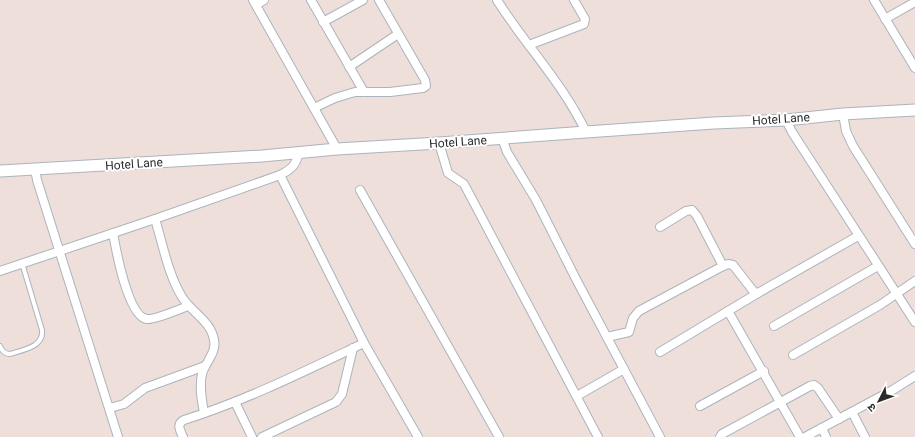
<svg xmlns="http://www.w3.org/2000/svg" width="915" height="437" font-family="Roboto,'Noto Sans Devanagari',sans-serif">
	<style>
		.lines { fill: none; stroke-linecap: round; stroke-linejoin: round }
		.lane-casing { stroke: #abb4bc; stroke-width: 6 }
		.street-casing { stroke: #abb4bc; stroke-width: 10 }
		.secondary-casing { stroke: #abb4bc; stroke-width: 13 }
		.lane { stroke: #fff; stroke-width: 4 }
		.street { stroke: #fff; stroke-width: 8 }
		.secondary { stroke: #fff; stroke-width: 11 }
		.labels { text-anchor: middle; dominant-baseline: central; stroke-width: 4; stroke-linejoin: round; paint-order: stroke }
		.street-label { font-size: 12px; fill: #2a2a2a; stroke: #fff }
	</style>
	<rect width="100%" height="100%" fill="#eedfdb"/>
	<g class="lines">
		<!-- lane casing -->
		<g class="lane-casing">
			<path id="lane" d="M0,346C2,351 5,354 10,354C23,350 44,347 42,330L22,263"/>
		</g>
		<!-- street casing -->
		<g class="street-casing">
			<g id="street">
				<polyline points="253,0 337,149"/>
				<polyline points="311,0 364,92"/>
				<path d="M497,0C526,46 562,82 586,132"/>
				<polyline points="874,0 915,68"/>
				<polyline points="256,5 264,0"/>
				<polyline points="885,19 915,2"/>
				<polyline points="323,22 363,0"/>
				<polyline points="529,45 584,24 585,19 574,0"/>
				<polyline points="349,67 398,34"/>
				<polyline points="314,108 335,98 355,92 390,92 423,88 426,86 425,80 379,0"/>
				<polyline points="843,114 846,131 853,146 915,244"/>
				<polyline points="786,120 792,132 915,322"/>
				<polyline points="502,138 507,152 536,200 577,281 660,437"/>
				<polyline points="439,143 448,173 464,184 598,437"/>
				<polyline points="35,169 37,180 118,437"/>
				<polyline points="280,175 364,343 418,437"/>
				<polyline points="360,190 499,437"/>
				<path d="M155,219C163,245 168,274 182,297C192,313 211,321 214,340C217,352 205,363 202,374C199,387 202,401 204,413"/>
				<polyline points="660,227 686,211 692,210 697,216 723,266"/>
				<path d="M113,233C116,250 128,317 147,319C155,320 180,309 188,306"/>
				<path d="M0,271L155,219L280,175C292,169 296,165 299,152"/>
				<polyline points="728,311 800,437"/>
				<polyline points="774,326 878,266"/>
				<polyline points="607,337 629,332 633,318 639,311 723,266 728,264 733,265 754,292 758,293 858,236"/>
				<polyline points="660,352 758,293"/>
				<polyline points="793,355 880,305 915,281"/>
				<polyline points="577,396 624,369"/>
				<polyline points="235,402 252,437"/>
				<polyline points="700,406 764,371"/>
				<polyline points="110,408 124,404 145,388 205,366"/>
				<polyline points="852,412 865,437"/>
				<polyline points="822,428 826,437"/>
				<path d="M183,437C180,430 176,424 184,420C247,400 305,371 364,343"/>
				<polyline points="262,437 336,402 342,394 353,348"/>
				<polyline points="720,437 722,434 810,386 814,385 818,388 839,419"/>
				<polyline points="805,437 891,391 915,376"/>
			</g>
		</g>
		<!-- secondary casing -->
		<g class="secondary-casing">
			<polyline id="secondary" points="0,171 262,156 337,149 439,143 586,132 714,123 786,120 843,114 915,110"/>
		</g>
		<!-- lane -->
		<use href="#lane" class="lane"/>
		<!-- street -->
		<use href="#street" class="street"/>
		<!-- secondary -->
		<use href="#secondary" class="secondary"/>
	</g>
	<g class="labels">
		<!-- street labels -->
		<g class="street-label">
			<text transform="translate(781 119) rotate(-4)">Hotel Lane</text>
			<text transform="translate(458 142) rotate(-4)">Hotel Lane</text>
			<text transform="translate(134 164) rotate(-4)">Hotel Lane</text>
		</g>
	</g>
	<!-- north arrow -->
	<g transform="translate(879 401) rotate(228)" stroke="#ffffff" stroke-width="3" paint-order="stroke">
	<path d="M0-3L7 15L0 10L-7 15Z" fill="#2a2a2a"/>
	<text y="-6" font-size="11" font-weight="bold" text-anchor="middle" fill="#2a2a2a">उ</text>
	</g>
</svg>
